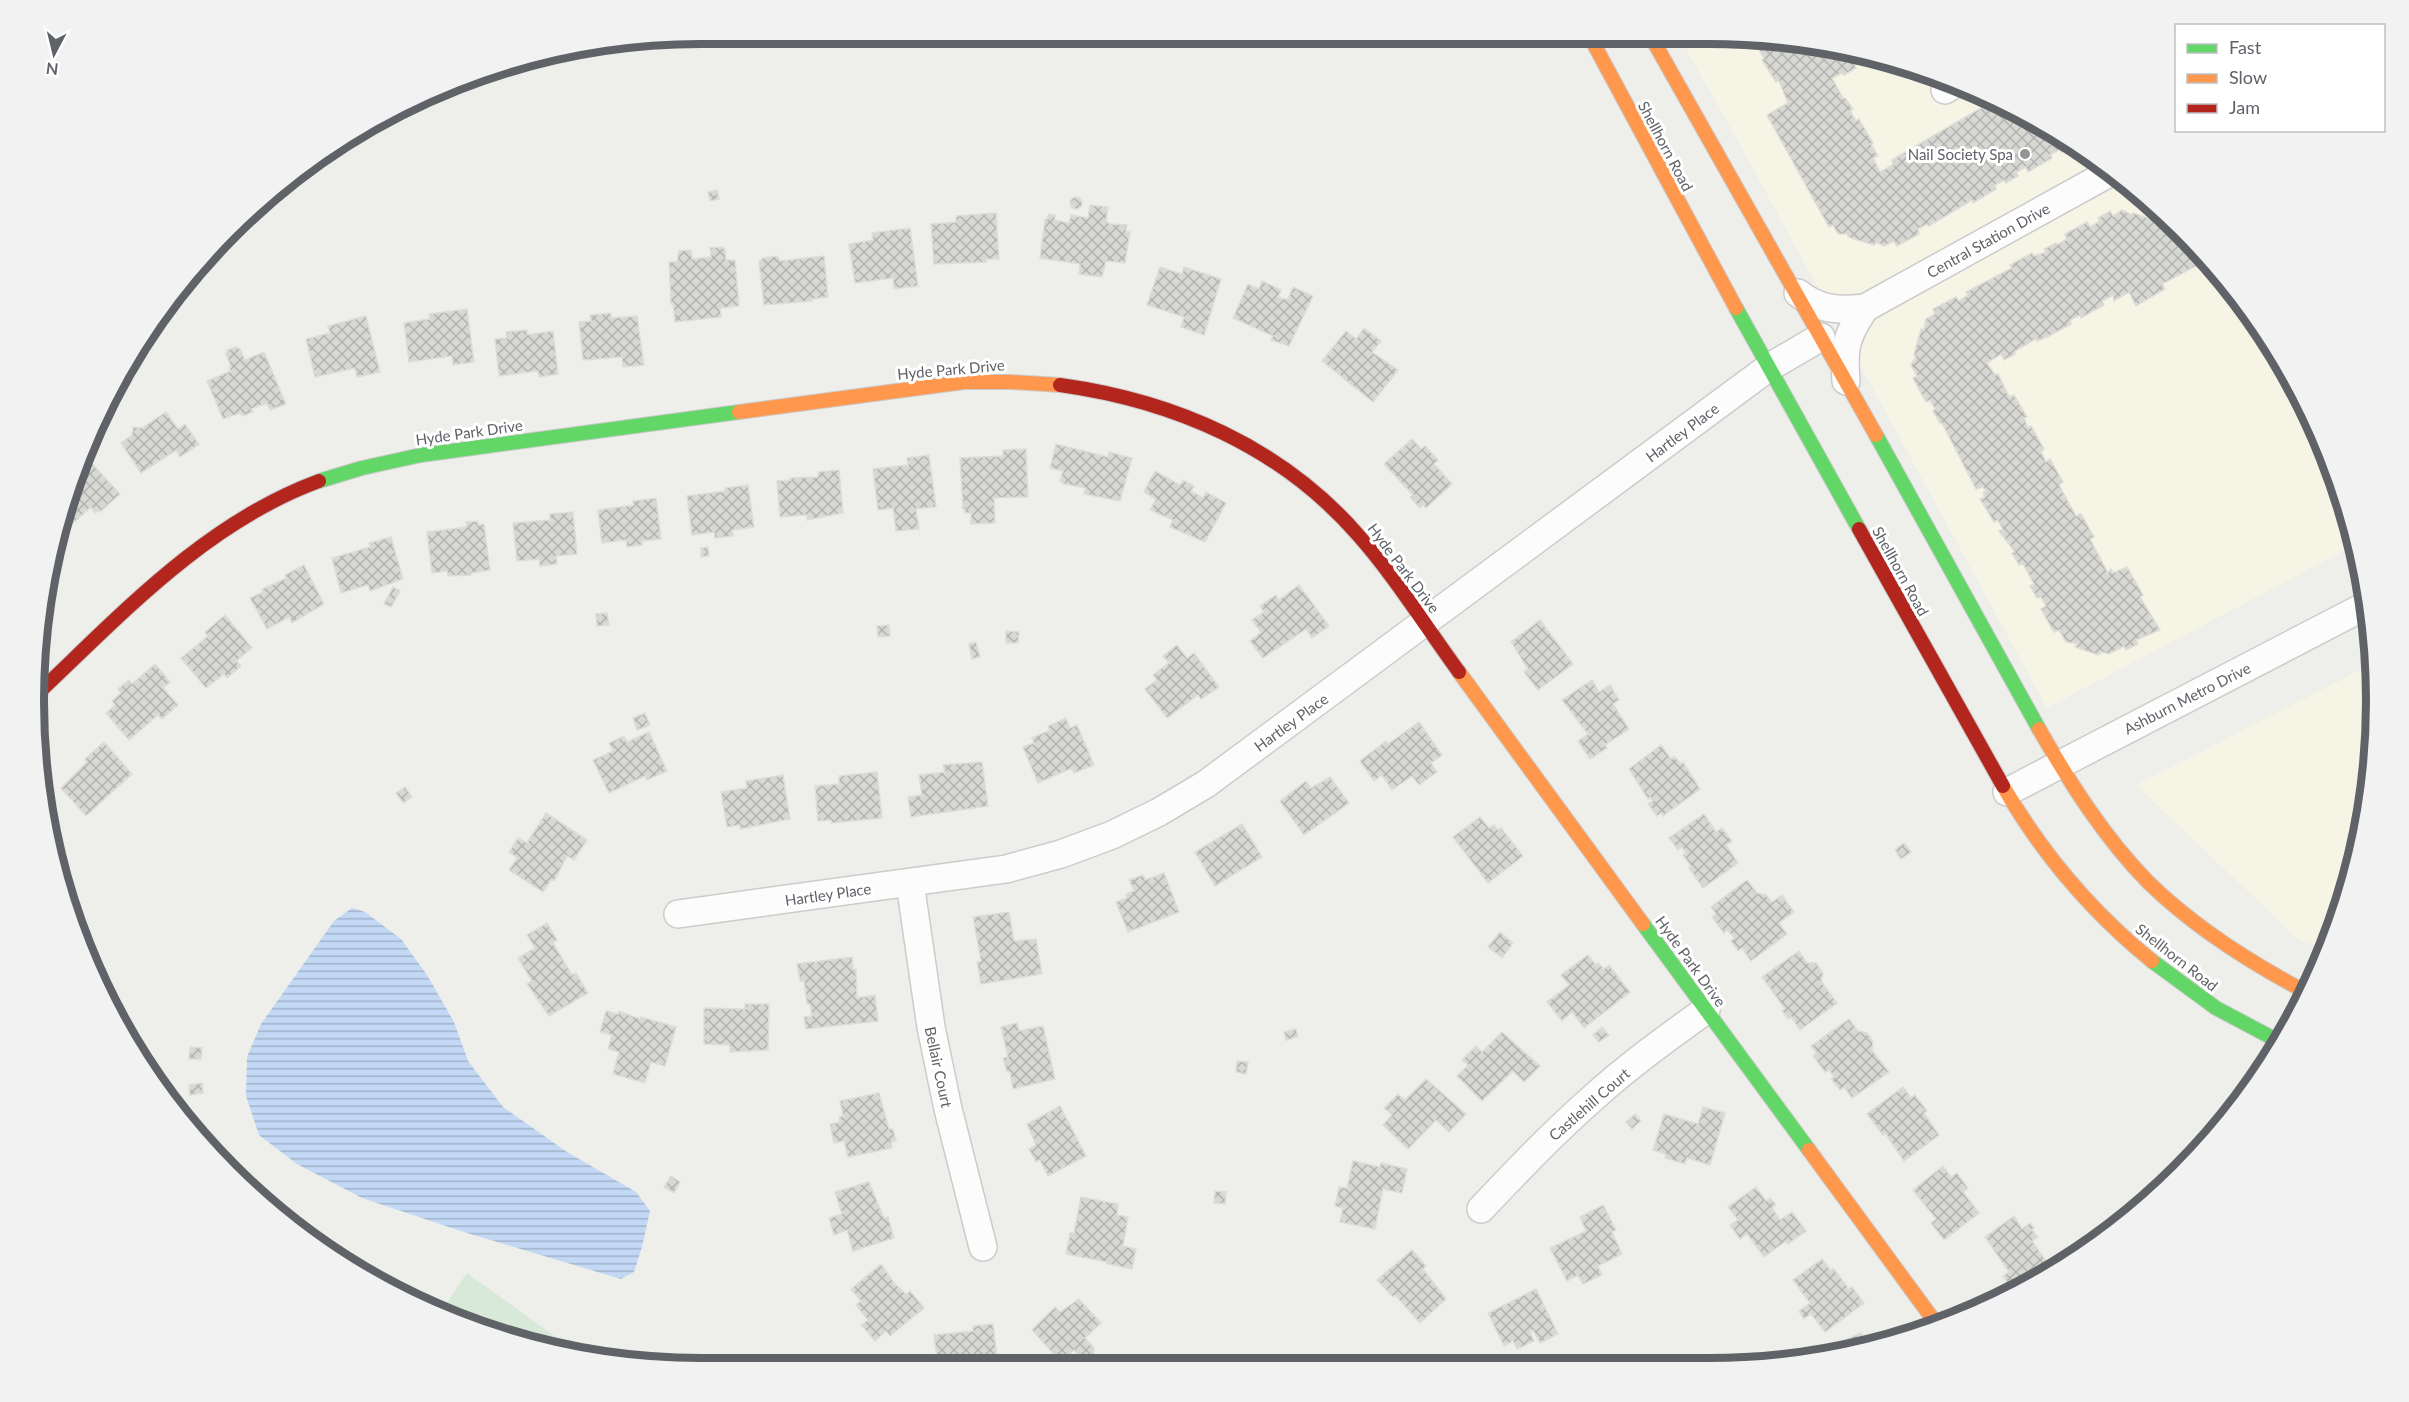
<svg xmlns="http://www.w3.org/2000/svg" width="2409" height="1402" font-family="Lato,sans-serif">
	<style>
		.commercial { fill: #f6f4e5 }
		.grass { fill: #d9e9d9 }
		.water { fill: url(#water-rules) }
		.building { fill: url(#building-cross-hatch); stroke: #deddd9; stroke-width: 1.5 }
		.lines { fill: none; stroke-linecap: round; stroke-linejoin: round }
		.street-casing { stroke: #cbcccb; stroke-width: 30 }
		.fast-casing { stroke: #cacaca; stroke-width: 16 }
		.slow-casing { stroke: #cacaca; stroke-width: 16 }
		.jam-casing { stroke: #cacaca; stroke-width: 16 }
		.street { stroke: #fcfcfc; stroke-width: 27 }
		.fast { stroke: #63d668; stroke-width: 14 }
		.slow { stroke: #ff974d; stroke-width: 14 }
		.jam { stroke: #b3261e; stroke-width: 14 }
		.poi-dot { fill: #919395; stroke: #fff; stroke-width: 2 }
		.labels { text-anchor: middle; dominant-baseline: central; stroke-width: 6; stroke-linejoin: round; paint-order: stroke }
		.street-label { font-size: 15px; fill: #5f6267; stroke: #fff }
		.poi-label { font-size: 15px; fill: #5f6267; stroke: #fff; text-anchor: end }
		.rim { fill: none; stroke: #5f6267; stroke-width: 8 }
	</style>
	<defs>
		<pattern id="water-rules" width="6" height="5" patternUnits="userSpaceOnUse" patternTransform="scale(1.5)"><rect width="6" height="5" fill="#c2d8f4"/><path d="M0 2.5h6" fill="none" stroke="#a1b3c9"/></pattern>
		<pattern id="building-cross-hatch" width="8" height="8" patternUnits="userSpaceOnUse" patternTransform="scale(1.5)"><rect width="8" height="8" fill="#d7d7d3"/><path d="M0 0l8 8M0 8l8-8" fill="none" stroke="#b2b2af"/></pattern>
	</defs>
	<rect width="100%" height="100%" fill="#eeeeea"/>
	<!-- commercial -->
	<g class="commercial">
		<polygon points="1752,34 1922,68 2079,145 2180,228 2263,330 2325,445 2355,545 2047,708 1734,134 1678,35"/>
		<polygon points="2372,664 2376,701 2363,831 2327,950 2299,940 2136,785"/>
	</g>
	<!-- grass -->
	<polygon class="grass" points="467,1273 564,1343 561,1348 486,1333 441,1311"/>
	<!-- water -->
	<polygon class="water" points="352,908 365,912 401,939 427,975 454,1022 468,1061 503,1107 567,1152 636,1192 650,1211 642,1247 634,1272 621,1279 467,1233 362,1198 297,1164 259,1135 246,1096 247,1057 261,1024 334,921"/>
	<!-- building -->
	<g class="building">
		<polygon points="1751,34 1845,53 1847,56 1849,54 1856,68 1844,75 1842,73 1832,78 1843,98 1845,98 1853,109 1850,111 1856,121 1859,119 1873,143 1871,144 1878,156 1873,158 1880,172 1893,165 1892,160 1991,102 2072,142 2073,145 2061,152 2060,149 2050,155 2052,158 2028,172 2026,167 2016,172 2018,176 2006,183 2004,180 1995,185 1996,189 1973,203 1972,200 1929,226 1927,224 1918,229 1919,234 1897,246 1894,241 1884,246 1876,242 1874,245 1848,237 1848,234 1838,234 1833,225 1829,227 1767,115 1788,103 1779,81 1776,82 1762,60 1764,59"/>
		<polygon points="717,190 719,199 710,201 708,192"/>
		<circle cx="1076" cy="203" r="6"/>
		<polygon points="1090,205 1108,207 1106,221 1110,224 1127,225 1126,232 1130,232 1125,263 1106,261 1102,277 1079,274 1080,264 1040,258 1045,219 1047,219 1049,214 1055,215 1055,220 1069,223 1071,215 1088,218"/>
		<polygon points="2122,210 2132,215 2133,213 2159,222 2169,223 2174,233 2178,230 2185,243 2179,246 2180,248 2183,247 2188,256 2189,253 2196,266 2162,284 2165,289 2136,306 2129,292 2114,301 2113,295 2102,301 2104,305 2081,318 2080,315 2070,320 2071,324 2049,336 2037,341 2037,338 2015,351 2015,354 2004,360 2001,354 1987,363 1995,375 1998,374 2009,397 2014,395 2027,417 2024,418 2028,428 2031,426 2044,449 2041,452 2046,462 2050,459 2063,482 2059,485 2076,516 2081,514 2094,537 2090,539 2108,573 2111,569 2113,573 2127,567 2143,595 2140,597 2160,630 2136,640 2138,644 2126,650 2124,646 2109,654 2102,652 2098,655 2075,647 2078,644 2066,642 2059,630 2054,632 2041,609 2046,606 2041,597 2037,598 2030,586 2034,584 2023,564 2019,565 2012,553 2015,552 1999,531 2003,530 1998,520 1994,522 1980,499 1985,497 1983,493 1986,491 1983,487 1976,489 1942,423 1940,423 1933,411 1935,409 1930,400 1926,402 1913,378 1917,376 1911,365 1916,357 1914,355 1921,329 1924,330 1926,319 1935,314 1933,309 1956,297 1959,301 1968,295 1966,292 2012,268 2010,265 2032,253 2034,256 2046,252 2044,249 2056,243 2057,245 2067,239 2065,234 2087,222 2090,227 2100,221 2098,218 2110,211 2113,216"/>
		<polygon points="996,213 999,259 986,259 986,262 934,264 931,224 956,222 956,216"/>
		<polygon points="910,228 918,286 894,289 893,278 855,283 849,244 873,240 872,233"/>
		<polygon points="721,247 725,249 726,260 735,260 739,306 720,308 721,317 675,322 673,303 671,304 669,262 677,262 679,251 691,250 692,259 711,257 710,248"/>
		<polygon points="777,256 780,261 824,256 828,297 812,299 812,301 764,305 759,262 763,258"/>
		<polygon points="1160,267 1182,274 1184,267 1221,279 1204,335 1181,327 1184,317 1147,305"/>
		<polygon points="1262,281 1281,290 1278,297 1284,299 1288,299 1293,287 1313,296 1289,346 1271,340 1273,336 1233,318 1248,284 1259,289"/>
		<polygon points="467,309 474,362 453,365 452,356 409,362 404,323 430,319 429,314"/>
		<polygon points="611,313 611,318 637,316 644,365 623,367 622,357 583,360 579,322 591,321 590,315"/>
		<polygon points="366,316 380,372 357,377 355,368 315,377 306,339 330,333 328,326"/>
		<polygon points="1364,328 1381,341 1372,352 1398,370 1373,402 1322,361 1346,331 1356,339"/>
		<polygon points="527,330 527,335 553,331 558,374 539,377 538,371 499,376 495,339 507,338 506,332"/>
		<polygon points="236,347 240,349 245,360 264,352 286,404 270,410 267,403 251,409 253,412 243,416 240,413 223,419 207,381 231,371 229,368 231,367 226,354 227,350"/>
		<polygon points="166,412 178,429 185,424 199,444 180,457 176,450 141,473 121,443 132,435 133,427 142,428"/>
		<polygon points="1412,439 1421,449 1425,446 1438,460 1434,464 1452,484 1426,508 1423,505 1420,508 1410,497 1413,495 1384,464"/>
		<polygon points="1056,444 1108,457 1109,452 1132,458 1120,501 1084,494 1086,488 1064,484 1060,481 1063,471 1050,468"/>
		<polygon points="1026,449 1028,497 994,498 995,523 971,524 971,513 965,513 965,509 963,509 960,458 1003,456 1003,450"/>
		<polygon points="84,455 120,494 100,512 98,510 95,513 91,507 62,533 56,526"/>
		<polygon points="929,455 936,507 916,509 919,529 896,531 893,508 878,510 873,469 908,465 907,458"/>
		<polygon points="839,470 843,513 807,520 807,515 780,517 777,481 791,480 790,478 818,477 818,472"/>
		<polygon points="1155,471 1180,485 1183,480 1194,486 1191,491 1203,498 1206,492 1226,503 1205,542 1170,527 1173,520 1150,510 1156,499 1144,492"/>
		<polygon points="748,485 754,527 732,530 733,536 715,538 714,532 692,535 687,496 725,491 725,488"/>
		<polygon points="656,498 661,539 642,541 642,545 627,547 626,540 602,543 598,510 634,505 633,501"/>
		<polygon points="573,512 577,554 556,556 557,564 540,566 539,559 517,561 513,523 550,520 550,514"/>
		<polygon points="478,521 478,525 484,524 490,570 471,573 471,575 448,576 447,571 432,573 427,532 467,527 466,522"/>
		<polygon points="391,537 403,579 370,591 368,585 341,593 332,558 370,547 369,543"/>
		<polygon points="708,547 709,556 701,557 701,548"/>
		<polygon points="304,565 324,604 292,623 289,617 267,629 250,598 263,592 262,589 287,578 285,575"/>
		<polygon points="1299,585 1329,626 1312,638 1306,629 1263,658 1250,641 1261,632 1252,620 1264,612 1260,606 1276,595 1279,600"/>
		<polygon points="393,587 400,591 391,607 384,604"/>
		<polygon points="607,613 609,625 597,626 596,614"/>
		<polygon points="225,615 252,648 236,661 241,666 227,678 224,674 206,688 181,658 208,636 205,632"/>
		<polygon points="1540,620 1573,664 1538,690 1524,672 1528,669 1511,642"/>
		<polygon points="889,625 890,636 878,637 877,626"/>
		<polygon points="1006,631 1019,632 1018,643 1006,643"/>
		<polygon points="976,642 980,657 972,659 969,644"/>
		<polygon points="1177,645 1187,658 1194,653 1219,687 1201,699 1198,695 1167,718 1145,689 1157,680 1153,675 1169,663 1163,656"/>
		<polygon points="155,664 170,682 163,688 178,705 162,719 158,715 129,740 106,713 115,705 112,701 121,693 118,689 129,680 132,684"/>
		<polygon points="1592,680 1599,692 1610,685 1619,700 1613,704 1629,729 1605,745 1607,748 1590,759 1578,741 1588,734 1562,700"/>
		<polygon points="645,713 650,725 637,730 633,718"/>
		<polygon points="1066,718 1070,728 1077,725 1094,765 1074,773 1072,768 1038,783 1023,747 1034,743 1032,738 1050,730 1048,726"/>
		<polygon points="1419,722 1442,755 1431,763 1437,772 1419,785 1412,776 1392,790 1382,775 1374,781 1360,761 1386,741 1388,744"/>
		<polygon points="649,732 667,771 647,780 645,776 609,793 593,760 613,751 609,743 624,736 627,742"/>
		<polygon points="104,742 132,774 86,816 61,788 87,762 85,759"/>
		<polygon points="1661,745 1671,759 1674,756 1681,764 1683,762 1700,789 1663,816 1661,813 1657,816 1648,804 1653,801 1650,797 1648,799 1629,769"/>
		<polygon points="982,762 988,806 911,817 908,797 922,795 919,775 945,772 943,765"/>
		<polygon points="877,772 882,818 831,823 831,820 818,821 815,786 839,784 839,776"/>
		<polygon points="783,775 790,819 740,829 740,825 727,827 721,792 747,788 746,781"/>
		<polygon points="1330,777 1349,803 1304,835 1280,801 1306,781 1311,788"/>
		<polygon points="405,787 412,797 403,803 396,793"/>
		<polygon points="546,813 587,840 574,860 567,856 554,881 551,880 543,892 509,870 517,858 509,852 518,838 527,843"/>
		<polygon points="1704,814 1716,832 1722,828 1732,841 1726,845 1738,863 1703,888 1689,868 1691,866 1683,855 1686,853 1682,847 1678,850 1669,838"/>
		<polygon points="1480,817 1489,828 1494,825 1498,830 1501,828 1523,856 1488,883 1453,837"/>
		<polygon points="1242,824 1262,857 1215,886 1195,852"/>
		<polygon points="1904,843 1911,852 1901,859 1895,850"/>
		<polygon points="1164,873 1179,912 1128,932 1116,902 1127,898 1126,894 1134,891 1129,880 1143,875 1145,880"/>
		<polygon points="1747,880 1757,893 1766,895 1772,902 1782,895 1794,912 1779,923 1787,934 1751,961 1742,948 1738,951 1731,941 1734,938 1733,936 1727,930 1724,933 1712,917 1716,914 1711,907"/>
		<polygon points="1009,912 1014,941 1036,939 1042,974 981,984 977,962 981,961 973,917"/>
		<polygon points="547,923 557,940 553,943 572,975 576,973 588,993 549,1016 527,984 532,981 518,958 535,948 527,935"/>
		<polygon points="1500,932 1513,943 1502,958 1488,947"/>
		<polygon points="1799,951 1807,963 1816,963 1823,973 1821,981 1837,1003 1800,1030 1791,1017 1788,1019 1782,1011 1785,1009 1762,977"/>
		<polygon points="1588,955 1596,965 1598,963 1604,969 1609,965 1630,992 1584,1028 1572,1012 1562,1021 1547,1002 1569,985 1561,975"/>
		<polygon points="852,957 853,970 856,969 857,998 875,995 878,1021 806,1029 804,1017 812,1016 810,1004 807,1004 804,981 800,981 797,964"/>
		<polygon points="745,1004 769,1004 768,1050 730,1052 730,1045 704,1044 704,1008 745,1009"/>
		<polygon points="606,1011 618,1014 619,1011 640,1019 641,1017 676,1027 665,1066 651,1062 645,1083 613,1074 619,1052 608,1049 612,1035 600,1032"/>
		<polygon points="1849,1019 1858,1031 1867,1033 1873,1041 1872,1050 1889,1072 1852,1098 1844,1087 1840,1090 1831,1079 1834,1077 1829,1070 1825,1072 1813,1056 1817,1053 1811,1046"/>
		<polygon points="1017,1023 1019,1031 1043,1026 1055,1079 1013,1089 1010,1072 1007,1072 1003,1058 1008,1057 1001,1027"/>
		<polygon points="1602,1027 1609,1035 1599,1042 1593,1035"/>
		<polygon points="1296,1029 1298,1037 1286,1040 1284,1032"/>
		<polygon points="1502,1032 1540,1066 1524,1082 1513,1071 1482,1101 1457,1076 1468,1065 1462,1060 1476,1046 1482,1052"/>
		<polygon points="190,1047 202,1048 201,1059 189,1059"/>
		<polygon points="1237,1061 1248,1062 1246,1074 1236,1072"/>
		<polygon points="1426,1079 1466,1114 1449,1132 1436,1120 1408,1149 1383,1125 1392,1115 1384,1108 1398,1094 1405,1100"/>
		<polygon points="202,1083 203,1093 190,1095 189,1085"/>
		<polygon points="1903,1087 1911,1098 1915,1095 1927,1111 1924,1113 1939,1135 1904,1161 1885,1133 1883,1135 1867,1114"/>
		<polygon points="879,1093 889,1129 893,1129 896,1141 891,1142 892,1148 848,1157 844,1141 834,1143 830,1124 840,1122 839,1117 843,1116 840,1101"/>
		<polygon points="1060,1106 1086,1156 1048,1176 1040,1160 1036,1162 1029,1149 1036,1145 1027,1124"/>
		<polygon points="1703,1107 1725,1113 1710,1165 1687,1158 1685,1164 1665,1158 1666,1154 1653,1150 1664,1114 1698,1124"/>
		<polygon points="1635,1114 1641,1121 1632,1129 1626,1122"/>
		<polygon points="1353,1161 1380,1167 1381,1163 1407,1169 1402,1193 1383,1189 1375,1229 1340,1222 1343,1208 1335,1206 1339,1187 1347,1188"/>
		<polygon points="1943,1166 1951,1177 1957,1173 1968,1188 1963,1192 1979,1213 1944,1240 1931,1223 1936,1219 1913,1190"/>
		<polygon points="671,1176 680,1182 674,1193 664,1187"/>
		<polygon points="869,1182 884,1218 888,1217 894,1238 853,1251 847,1230 834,1235 829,1218 842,1214 835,1192"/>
		<polygon points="1756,1187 1766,1201 1770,1198 1776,1205 1772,1208 1780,1220 1792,1212 1806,1231 1788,1244 1786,1241 1764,1257 1747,1234 1740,1239 1730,1225 1738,1220 1728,1207"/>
		<polygon points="1215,1191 1226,1192 1225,1204 1214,1203"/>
		<polygon points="1081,1197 1118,1204 1117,1215 1128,1217 1123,1246 1136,1249 1132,1269 1107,1264 1107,1262 1066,1254 1070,1233 1074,1233"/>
		<polygon points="1603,1205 1616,1230 1612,1232 1622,1254 1598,1266 1602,1275 1583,1284 1578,1275 1567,1281 1550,1248 1586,1231 1580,1217"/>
		<polygon points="2014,1216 2022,1229 2030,1223 2034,1228 2032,1230 2038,1237 2032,1241 2053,1271 2041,1280 2014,1292 2003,1276 2009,1272 1985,1237"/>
		<polygon points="1412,1250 1426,1266 1423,1269 1446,1299 1420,1323 1395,1295 1393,1297 1377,1280"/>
		<polygon points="1822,1259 1831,1271 1833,1268 1849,1289 1852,1287 1864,1303 1825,1332 1811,1314 1804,1319 1799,1311 1810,1303 1793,1280"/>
		<polygon points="881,1264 895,1284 906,1294 910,1291 924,1308 890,1336 886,1331 875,1341 861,1325 868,1320 856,1305 861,1301 851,1289"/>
		<polygon points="1536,1289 1558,1334 1540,1343 1533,1330 1530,1332 1534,1341 1517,1349 1513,1341 1504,1346 1488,1313"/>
		<polygon points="1079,1299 1101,1323 1085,1338 1094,1348 1094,1353 1089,1358 1082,1358 1074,1350 1061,1362 1032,1330 1055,1307 1060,1312"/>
		<polygon points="993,1324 998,1366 938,1368 934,1335 973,1331 973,1326"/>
		<polygon points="1861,1333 1866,1343 1869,1342 1870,1344 1831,1352 1829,1347"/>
	</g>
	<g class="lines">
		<!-- street casing -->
		<g class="street-casing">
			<g id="street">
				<polyline points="1945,90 1955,84"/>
				<path d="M1798,293C1819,310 1839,311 1865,308L2111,172"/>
				<path d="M1846,381C1843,348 1846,336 1865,308"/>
				<polyline points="2007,792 2367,605"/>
				<polyline points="910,883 931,1027 948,1109 983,1247"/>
				<polyline points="678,914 1006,869 1061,854 1112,835 1159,812 1206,784 1768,368 1821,337"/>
				<path d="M1481,1209C1517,1171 1553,1133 1593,1098C1628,1066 1667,1038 1706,1010"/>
			</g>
		</g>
		<!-- fast casing -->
		<g class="fast-casing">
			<g id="fast">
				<polyline points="1736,308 1859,529"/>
				<polyline points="1876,435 2039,729"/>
				<polyline points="319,481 362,468 421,455 739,412"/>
				<polyline points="1643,924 1809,1150"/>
				<polyline points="2152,961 2216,1008 2280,1042"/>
			</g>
		</g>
		<!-- slow casing -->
		<g class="slow-casing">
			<g id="slow">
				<polyline points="1589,35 1736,308"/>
				<polyline points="1650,35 1876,435"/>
				<polyline points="739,412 964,382 1011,382 1060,385"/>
				<polyline points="1459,672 1643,924"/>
				<path d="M2039,729C2070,783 2104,837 2148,882C2194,927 2249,962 2306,992"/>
				<path d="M2003,786C2041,852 2093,913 2152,961"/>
				<polyline points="1809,1150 1938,1326"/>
			</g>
		</g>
		<!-- jam casing -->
		<g class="jam-casing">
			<g id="jam">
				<path d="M1060,385C1175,401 1282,447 1359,536C1396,578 1426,627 1459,672"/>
				<polyline points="1859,529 2003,786"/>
				<path d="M36,695C122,614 205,523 319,481"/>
			</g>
		</g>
		<!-- street -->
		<use href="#street" class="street"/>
		<!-- fast -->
		<use href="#fast" class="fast"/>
		<!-- slow -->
		<use href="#slow" class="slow"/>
		<!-- jam -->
		<use href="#jam" class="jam"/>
	</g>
	<!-- markers -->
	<circle class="poi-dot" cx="2025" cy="154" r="6"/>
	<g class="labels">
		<!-- street labels -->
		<g class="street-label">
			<text transform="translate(1666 146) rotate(62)">Shellhorn Road</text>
			<text transform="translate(1988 240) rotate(-29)">Central Station Drive</text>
			<text transform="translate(951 369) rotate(-5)">Hyde Park Drive</text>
			<text transform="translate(469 432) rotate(-8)">Hyde Park Drive</text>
			<text transform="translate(1682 432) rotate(-37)">Hartley Place</text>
			<text transform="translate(1404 568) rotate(53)">Hyde Park Drive</text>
			<text transform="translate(1901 571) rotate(61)">Shellhorn Road</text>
			<text transform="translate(2187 698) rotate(-27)">Ashburn Metro Drive</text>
			<text transform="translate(1291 722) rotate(-36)">Hartley Place</text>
			<text transform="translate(828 894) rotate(-8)">Hartley Place</text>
			<text transform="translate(2177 957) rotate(38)">Shellhorn Road</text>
			<text transform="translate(1691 961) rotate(54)">Hyde Park Drive</text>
			<text transform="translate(939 1067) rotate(78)">Bellair Court</text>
			<text transform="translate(1589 1104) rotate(-41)">Castlehill Court</text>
		</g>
		<!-- poi labels -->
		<g class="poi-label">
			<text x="2013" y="154">Nail Society Spa</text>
		</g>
	</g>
	<!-- crop -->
	<path d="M0 0H2409V1402H0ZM701 44H1709A657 657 0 0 1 2366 701V701A657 657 0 0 1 1709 1358H701A657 657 0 0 1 44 701V701A657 657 0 0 1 701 44Z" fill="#f2f2f3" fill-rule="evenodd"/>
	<path class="rim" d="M701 44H1709A657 657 0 0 1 2366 701V701A657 657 0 0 1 1709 1358H701A657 657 0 0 1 44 701V701A657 657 0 0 1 701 44Z"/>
	<!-- legend -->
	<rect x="2175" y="24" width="210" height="108" fill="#ffffff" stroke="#bfc0c2" stroke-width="1.5"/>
	<rect x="2187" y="44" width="30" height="9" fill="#63d668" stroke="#bfc0c2" stroke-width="1.5"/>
	<text x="2229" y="54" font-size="18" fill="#5f6267">Fast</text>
	<rect x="2187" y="74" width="30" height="9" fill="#ff974d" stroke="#bfc0c2" stroke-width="1.5"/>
	<text x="2229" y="84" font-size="18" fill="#5f6267">Slow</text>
	<rect x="2187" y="104" width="30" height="9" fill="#b3261e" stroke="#bfc0c2" stroke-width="1.5"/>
	<text x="2229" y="114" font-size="18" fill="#5f6267">Jam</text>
	<!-- north arrow -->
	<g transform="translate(54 54) rotate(187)" stroke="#ffffff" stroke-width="4.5" paint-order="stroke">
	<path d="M0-4.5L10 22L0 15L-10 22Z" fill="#5f6267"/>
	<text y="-9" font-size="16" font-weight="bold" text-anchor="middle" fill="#5f6267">N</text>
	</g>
</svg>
